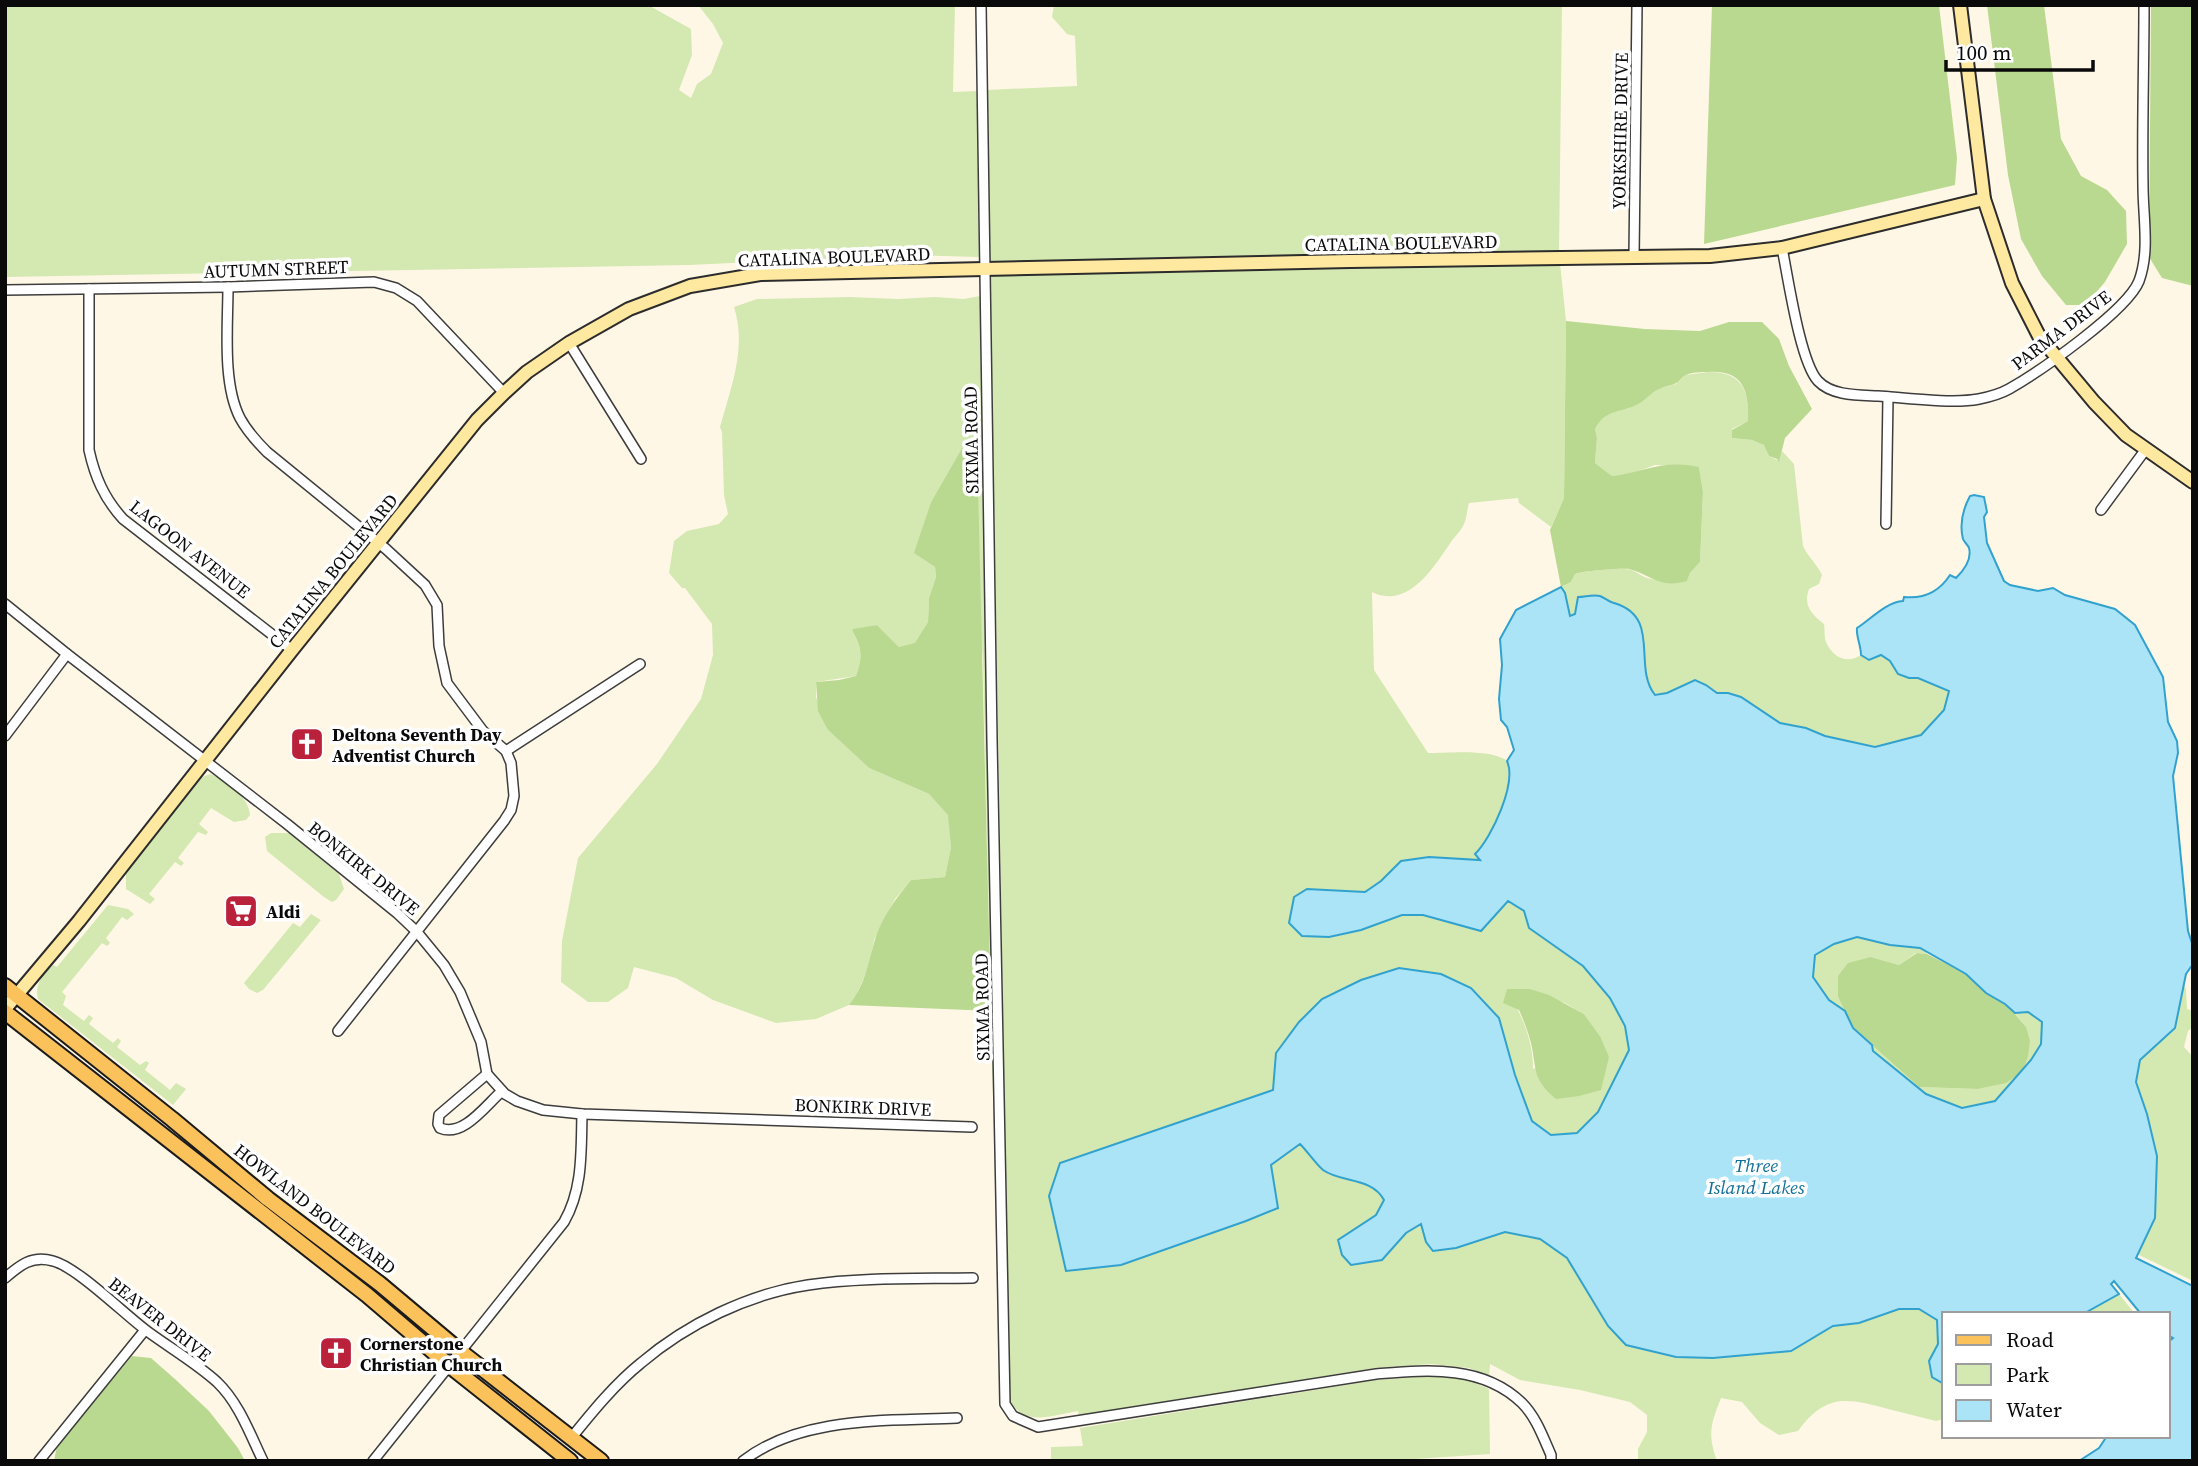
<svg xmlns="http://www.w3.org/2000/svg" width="2198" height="1466" font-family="'Source Serif 4',serif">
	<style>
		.green { fill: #d4e8b1; fill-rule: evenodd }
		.forest { fill: #bad990 }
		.water { fill: #abe3f7; stroke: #31a2ce; stroke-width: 2; fill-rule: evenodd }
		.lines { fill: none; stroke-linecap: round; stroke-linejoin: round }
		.street-casing { stroke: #3d3d3d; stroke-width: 12 }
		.secondary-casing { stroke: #2c2c2c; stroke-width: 16 }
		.primary-casing { stroke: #1b1b1b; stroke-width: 18 }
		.street { stroke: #fff; stroke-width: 9 }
		.secondary { stroke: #ffe9a1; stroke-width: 12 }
		.primary { stroke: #fbc15b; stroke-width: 14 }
		.labels { text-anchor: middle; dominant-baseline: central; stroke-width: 7; stroke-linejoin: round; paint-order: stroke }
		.street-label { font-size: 18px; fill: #0a0a0a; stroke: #fff }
		.poi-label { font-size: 18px; font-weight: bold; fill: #0a0a0a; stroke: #fff; text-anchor: start }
		.water-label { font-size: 19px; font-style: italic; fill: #13709b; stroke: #fff }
	</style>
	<rect width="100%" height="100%" fill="#fff7e6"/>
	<!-- green -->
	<g class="green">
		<polygon points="5,5 648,5 691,29 692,55 679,90 691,98 697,84 711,74 723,43 713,24 698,5 955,5 953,92 977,91 979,257 906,255 689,265 5,277"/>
		<polygon points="1054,5 1562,5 1559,252 989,264 987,90 1077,86 1075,36 1067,34 1052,17"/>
		<path d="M1560,263L1566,321L1564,498L1551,527L1519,503L1518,498L1469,503C1467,509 1467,518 1464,524C1461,531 1455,536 1451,542C1434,567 1408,610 1372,592L1374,670L1428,753C1449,753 1493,748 1509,762C1510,767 1511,774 1510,779C1508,800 1490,839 1476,854L1513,899L1576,958L1611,996L1632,1038L1619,1125L1359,1181L1380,1193L1384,1201L1423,1211L1944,1314V1419L1936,1421C1920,1417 1904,1413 1888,1409C1847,1398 1826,1393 1798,1431L1779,1435L1760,1423L1742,1402L1721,1398C1711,1424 1707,1433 1717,1461H1638V1449L1647,1432V1415L1630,1402L1580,1390L1520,1380L1490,1364L1489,1377L1469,1368L1431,1364L1375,1368L1079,1416L1078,1411C1052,1415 1027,1427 1010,1402L990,275ZM1507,989H1530L1565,1003L1584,1014L1600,1036L1533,1069C1533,1039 1521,1014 1507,989Z"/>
		<path d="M980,296L999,1363L983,659L962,448L931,502L915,553L935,567L936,577L929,598L928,622L915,644L899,647L877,625L852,630C862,650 863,655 856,676L816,682V697L828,730L869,768L929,794L949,815L951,847L945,877L911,880L895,899L874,940L870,963L856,996L849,1005L816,1019L776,1023L713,1000L676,978L634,967L628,988L608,1002H588L561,982L562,941L578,858L657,764L701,699L713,655L712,624L685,588H682L669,573L674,541L687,531L719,524L728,514L724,495L722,432L720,427C731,387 747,348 734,307L757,299L850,297L898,299L935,297L964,299Z"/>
		<path d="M1709,372C1743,372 1749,391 1748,421L1732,429V438L1752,440L1765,445L1769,456L1779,461L1782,451L1794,464L1803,546C1808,557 1817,564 1822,575L1819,584L1809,589C1803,605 1811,614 1824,624C1825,629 1824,637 1826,642C1833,658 1847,664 1861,655L1869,660L1881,654L1889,660L1898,674L1921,678L1951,688L1942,730L1898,749L1868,747L1824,736L1806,728L1780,723L1765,715L1741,697L1717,693L1706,685L1695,680L1667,693L1655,695L1645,678V652L1578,605L1575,614L1571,617L1568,611V603L1561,587L1571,582L1575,574C1583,571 1623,567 1631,570C1637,572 1641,576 1647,578C1659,581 1674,580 1687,581L1690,573L1700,562L1703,492L1699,467L1655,465L1630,474L1612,476L1595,463L1597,438L1595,429L1600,421L1610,413L1629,408L1658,389L1676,384L1685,375Z"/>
		<path d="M210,774C226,780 249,797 250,815L246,820L234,822L211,808L199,824L208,832L206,835L198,832L178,858L184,863L181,866L175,862L149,894L155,899L150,904L126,889V872L200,778Z"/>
		<polygon points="271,833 289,833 339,874 344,889 336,900 332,902 324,897 267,851 265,837"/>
		<path d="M108,905L128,909L134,914L127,920L122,917L106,938L110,943L107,946L102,943L62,992L66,996L63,1005L84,1021L89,1015L93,1018L89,1024L113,1043L118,1038L121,1041L117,1047L140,1065L146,1061L149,1063L145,1070L170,1090L176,1083L186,1089L173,1105L38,999C34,985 43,974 53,965L57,967Z"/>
		<polygon points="311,914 321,920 263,990 257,993 249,989 244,983 293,923 300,927"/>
		<polygon points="1842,929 1917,940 1927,954 1916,953 1899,965 1871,957 1838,997 1845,1011 1831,1001 1817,997 1801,958"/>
		<polygon points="2181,981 2186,989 2187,1009 2193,1011 2193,1027 2188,1031 2184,1047 2193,1057 2193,1281 2137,1254 2113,1094"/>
		<polygon points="2036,1012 2066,1028 1989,1110 1971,1118 1875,1067 1872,1045 1919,1087 1977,1089 2026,1027 2015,1013"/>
		<polygon points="2119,1294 2135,1314 2083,1314"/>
		<polygon points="1431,1376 1466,1379 1489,1389 1490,1454 1385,1461 1051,1461 1051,1447 1083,1446 1080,1428 1376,1380"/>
	</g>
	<!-- forest -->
	<g class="forest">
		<polygon points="1712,5 1939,5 1957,158 1955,185 1704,244"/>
		<polygon points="1987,5 2044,5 2061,139 2081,176 2107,190 2126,211 2127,244 2105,282 2085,305 2066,305 2042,276 2021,239 2008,175"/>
		<polygon points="2151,5 2193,5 2193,286 2162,278 2149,257"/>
		<path d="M1566,321L1645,329L1700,331L1729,322H1762L1779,339L1789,366L1812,409L1785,438L1779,462L1777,459L1769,456L1764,445L1752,440L1732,438V430L1748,421C1749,390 1743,370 1708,372C1701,372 1692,372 1686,375C1683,376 1680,380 1678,382C1672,386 1664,386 1657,390C1651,393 1646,399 1640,403C1622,414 1607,407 1595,429L1597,438L1595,463L1612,476C1645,472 1664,459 1699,467L1703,492L1700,562L1690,573L1687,581C1659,589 1652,575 1629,569C1622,568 1582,571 1575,574L1571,582L1561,587L1550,530L1564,498Z"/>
		<path d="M977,447L991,1011L849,1005C864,987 868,965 874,943C880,920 896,898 911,880L945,877L951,847L948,815L929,794L869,768L828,730L818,711L816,682L839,680L856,676C863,655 862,649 852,630L853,629L877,625L899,647L915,643L928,622L929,598L936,577L935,567L914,553L931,502L962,448Z"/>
		<polygon points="1917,953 1927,954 1966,974 1986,993 2005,1004 2016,1015 2026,1027 2030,1041 2028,1056 2023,1071 2006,1083 1977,1089 1919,1087 1853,1028 1838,997 1838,976 1848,963 1871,957 1899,965"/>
		<path d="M1507,989H1530L1549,995L1584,1014L1600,1036L1609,1057L1601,1090L1579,1096L1556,1099C1532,1079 1537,1070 1531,1043C1528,1032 1524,1021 1519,1010L1503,1003Z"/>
		<polygon points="132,1356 151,1358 176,1380 209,1411 238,1448 245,1461 54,1461 57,1446"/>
	</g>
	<!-- water -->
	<path class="water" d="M1974,495L1984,497L1987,512L1984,517L1987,543L2004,581L2010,585L2038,591L2053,588L2065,595L2115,609L2135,625L2163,677L2168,722L2177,741L2178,753L2173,776L2188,931L2193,946V964L2186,974L2175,1028L2140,1060L2136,1082L2147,1114L2157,1156L2155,1218L2136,1258L2193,1286V1461H2079L2099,1448L2107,1436H2168V1342L2173,1338L2168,1335V1314H2141L2114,1281L2111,1284L2119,1294L2083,1314H1944V1384L1932,1377L1929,1361L1938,1344L1937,1320L1919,1309H1899L1859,1323L1833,1326L1791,1351L1713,1358L1676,1357L1626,1345L1608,1326L1567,1258L1540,1239L1505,1232L1456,1248L1433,1251L1426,1242L1421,1224L1406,1233L1382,1260L1351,1265L1342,1255L1338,1240L1376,1215L1384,1200C1372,1177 1341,1183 1323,1170C1315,1163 1308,1152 1300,1144L1271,1165L1278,1208L1246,1221L1121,1265L1066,1271L1049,1196L1060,1163L1273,1090L1276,1053L1299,1022L1322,999L1361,980L1399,968L1441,974L1471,988L1499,1018L1515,1075L1532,1121L1551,1135L1577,1133L1598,1112L1629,1050L1625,1026L1610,998L1583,966L1529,928L1524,911L1508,901L1481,931L1423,915H1402L1361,930L1329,937L1302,936L1289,923L1294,897L1307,889L1365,892L1381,881L1401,861L1429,857L1480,860L1475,854C1492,837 1517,783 1507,761L1514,750L1507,727L1501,720L1499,699L1502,665L1500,639L1516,610L1561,587L1565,593L1570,616L1575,614L1578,597C1585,597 1593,594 1600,596C1605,598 1609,602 1614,603C1662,617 1632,666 1655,695L1667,693L1695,680L1706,685L1717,693H1728L1741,697L1780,723L1806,728L1825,736L1875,747L1921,735L1944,710L1949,691L1918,678H1909L1898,674L1890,661L1881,655L1869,660L1861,655C1861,645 1856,637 1857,628C1871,619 1886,602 1903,601L1904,597C1923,599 1939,592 1950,575L1956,578C1964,570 1972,559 1969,548C1968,545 1964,542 1963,539C1959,523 1963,509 1970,496ZM1857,937L1890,945L1920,948L1966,974L1986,993L2005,1004L2015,1013L2028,1012L2042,1022L2041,1044L2031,1060L1995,1101L1962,1108L1926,1094L1873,1051L1872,1045L1853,1028L1845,1011L1829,1000L1813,977L1815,955L1834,944Z"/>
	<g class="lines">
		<!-- street casing -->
		<g class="street-casing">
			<g id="street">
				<path d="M981,5L992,740L1005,1404L1013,1416L1038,1427L1376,1374C1426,1370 1482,1364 1522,1403C1536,1417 1543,1437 1551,1455V1461"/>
				<path d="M1782,248C1788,277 1800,362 1818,381C1832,396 1859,395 1878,396C1906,398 1953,404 1979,399C1989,397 2000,394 2009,389C2039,372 2127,311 2139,281C2150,251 2143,217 2143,186C2142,126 2144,65 2144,5"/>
				<polyline points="1634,256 1637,5"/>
				<path d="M228,287C228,325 222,383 240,418C247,431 257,442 267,452L386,549L425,585L437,605L439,646L447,683L483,731L506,751L511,763L514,796L511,810L504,821L338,1031"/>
				<path d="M89,289V450C95,477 104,498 123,519L292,650"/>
				<polyline points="5,290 228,287 374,282 396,288 417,301 504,393"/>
				<polyline points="569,343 641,459"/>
				<polyline points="2101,510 2146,449"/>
				<polyline points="1886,524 1888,397"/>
				<polyline points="5,604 67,654 287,824 397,913 417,932 444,965 460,992 481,1042 487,1074 505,1094 517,1101 543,1110 582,1114 972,1127"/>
				<polyline points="5,736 67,654"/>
				<polyline points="506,751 640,664"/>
				<path d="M487,1074L439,1115L438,1124L440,1128C463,1138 486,1105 502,1091"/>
				<path d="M5,1278C20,1265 32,1255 53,1261C77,1267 124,1314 147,1331C170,1348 196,1363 217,1382C239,1403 250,1434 263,1461"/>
				<path d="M572,1437C593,1411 615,1384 641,1363C687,1324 748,1294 808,1285C862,1277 918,1279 973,1278"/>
				<polyline points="39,1461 145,1330"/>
				<path d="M373,1461L564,1222C583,1189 581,1152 582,1114"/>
				<path d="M743,1461C801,1416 887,1421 957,1418"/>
			</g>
		</g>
		<!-- secondary casing -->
		<g class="secondary-casing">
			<g id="secondary">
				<polyline points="1960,5 1984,199 2012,283 2039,336 2094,402 2126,435 2193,482"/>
				<polyline points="5,1009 79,921 292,650 477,420 504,393 527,372 569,343 629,309 690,286 760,274 1350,261 1710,256 1782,248 1984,199"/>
			</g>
		</g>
		<!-- primary casing -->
		<g class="primary-casing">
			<g id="primary">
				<polyline points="5,986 172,1119 268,1199 380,1284 461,1352 601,1461"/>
				<polyline points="5,1012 367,1295 450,1366 570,1461"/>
			</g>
		</g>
		<!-- street -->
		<use href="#street" class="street"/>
		<!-- secondary -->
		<use href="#secondary" class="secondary"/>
		<!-- primary -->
		<use href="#primary" class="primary"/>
	</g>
	<!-- icons -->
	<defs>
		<g id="church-square" transform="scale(1.75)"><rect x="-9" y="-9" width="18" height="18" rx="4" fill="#ba213b" stroke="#fff"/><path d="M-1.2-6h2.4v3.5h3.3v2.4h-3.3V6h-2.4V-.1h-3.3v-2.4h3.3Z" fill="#fff"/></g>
		<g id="supermarket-square" transform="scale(1.75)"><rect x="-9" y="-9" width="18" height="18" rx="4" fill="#ba213b" stroke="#fff"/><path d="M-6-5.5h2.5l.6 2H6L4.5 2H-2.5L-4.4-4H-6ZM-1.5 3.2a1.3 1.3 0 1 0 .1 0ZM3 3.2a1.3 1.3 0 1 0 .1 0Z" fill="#fff"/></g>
	</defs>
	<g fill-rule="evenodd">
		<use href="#church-square" x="307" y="744"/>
		<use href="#supermarket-square" x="241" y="911"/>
		<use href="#church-square" x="336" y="1353"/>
	</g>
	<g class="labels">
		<!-- street labels -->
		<g class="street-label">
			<text transform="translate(1620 131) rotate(-89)">YORKSHIRE DRIVE</text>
			<text transform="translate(1401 243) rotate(-1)">CATALINA BOULEVARD</text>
			<text transform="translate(834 257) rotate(-2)">CATALINA BOULEVARD</text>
			<text transform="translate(276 269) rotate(-2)">AUTUMN STREET</text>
			<text transform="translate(2061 330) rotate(-37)">PARMA DRIVE</text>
			<text transform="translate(971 440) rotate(-91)">SIXMA ROAD</text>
			<text transform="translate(190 549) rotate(38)">LAGOON AVENUE</text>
			<text transform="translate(333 571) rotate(-51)">CATALINA BOULEVARD</text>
			<text transform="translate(364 868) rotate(39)">BONKIRK DRIVE</text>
			<text transform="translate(982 1007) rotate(-91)">SIXMA ROAD</text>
			<text transform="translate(863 1107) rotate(2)">BONKIRK DRIVE</text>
			<text transform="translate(315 1209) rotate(38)">HOWLAND BOULEVARD</text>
			<text transform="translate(160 1319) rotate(38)">BEAVER DRIVE</text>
		</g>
		<!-- poi labels -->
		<g class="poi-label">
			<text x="332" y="734">Deltona Seventh Day<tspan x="332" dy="21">Adventist Church</tspan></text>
			<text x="266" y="911">Aldi</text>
			<text x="360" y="1343">Cornerstone<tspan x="360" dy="21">Christian Church</tspan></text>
		</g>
		<!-- water labels -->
		<g class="water-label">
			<text x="1756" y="1165">Three<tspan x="1756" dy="22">Island Lakes</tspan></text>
		</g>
	</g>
	<!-- border -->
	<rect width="2198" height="1466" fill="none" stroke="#0a0a0a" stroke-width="14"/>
	<!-- legend -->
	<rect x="1942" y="1312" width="228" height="126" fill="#ffffff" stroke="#9d9d9d" stroke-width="2"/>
	<rect x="1956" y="1335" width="35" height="10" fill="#fbc15b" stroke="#9d9d9d" stroke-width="2"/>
	<text x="2006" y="1347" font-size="21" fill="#0a0a0a">Road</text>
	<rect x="1956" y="1364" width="35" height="21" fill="#d4e8b1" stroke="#9d9d9d" stroke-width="2"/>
	<text x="2006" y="1382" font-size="21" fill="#0a0a0a">Park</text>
	<rect x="1956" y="1400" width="35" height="21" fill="#abe3f7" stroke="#9d9d9d" stroke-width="2"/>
	<text x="2006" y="1417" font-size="21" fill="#0a0a0a">Water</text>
	<!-- scale -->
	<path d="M1946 60v10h147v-10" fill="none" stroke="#0a0a0a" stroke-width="3.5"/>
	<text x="1956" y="60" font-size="21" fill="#0a0a0a" stroke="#ffffff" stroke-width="5" paint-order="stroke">100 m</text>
</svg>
